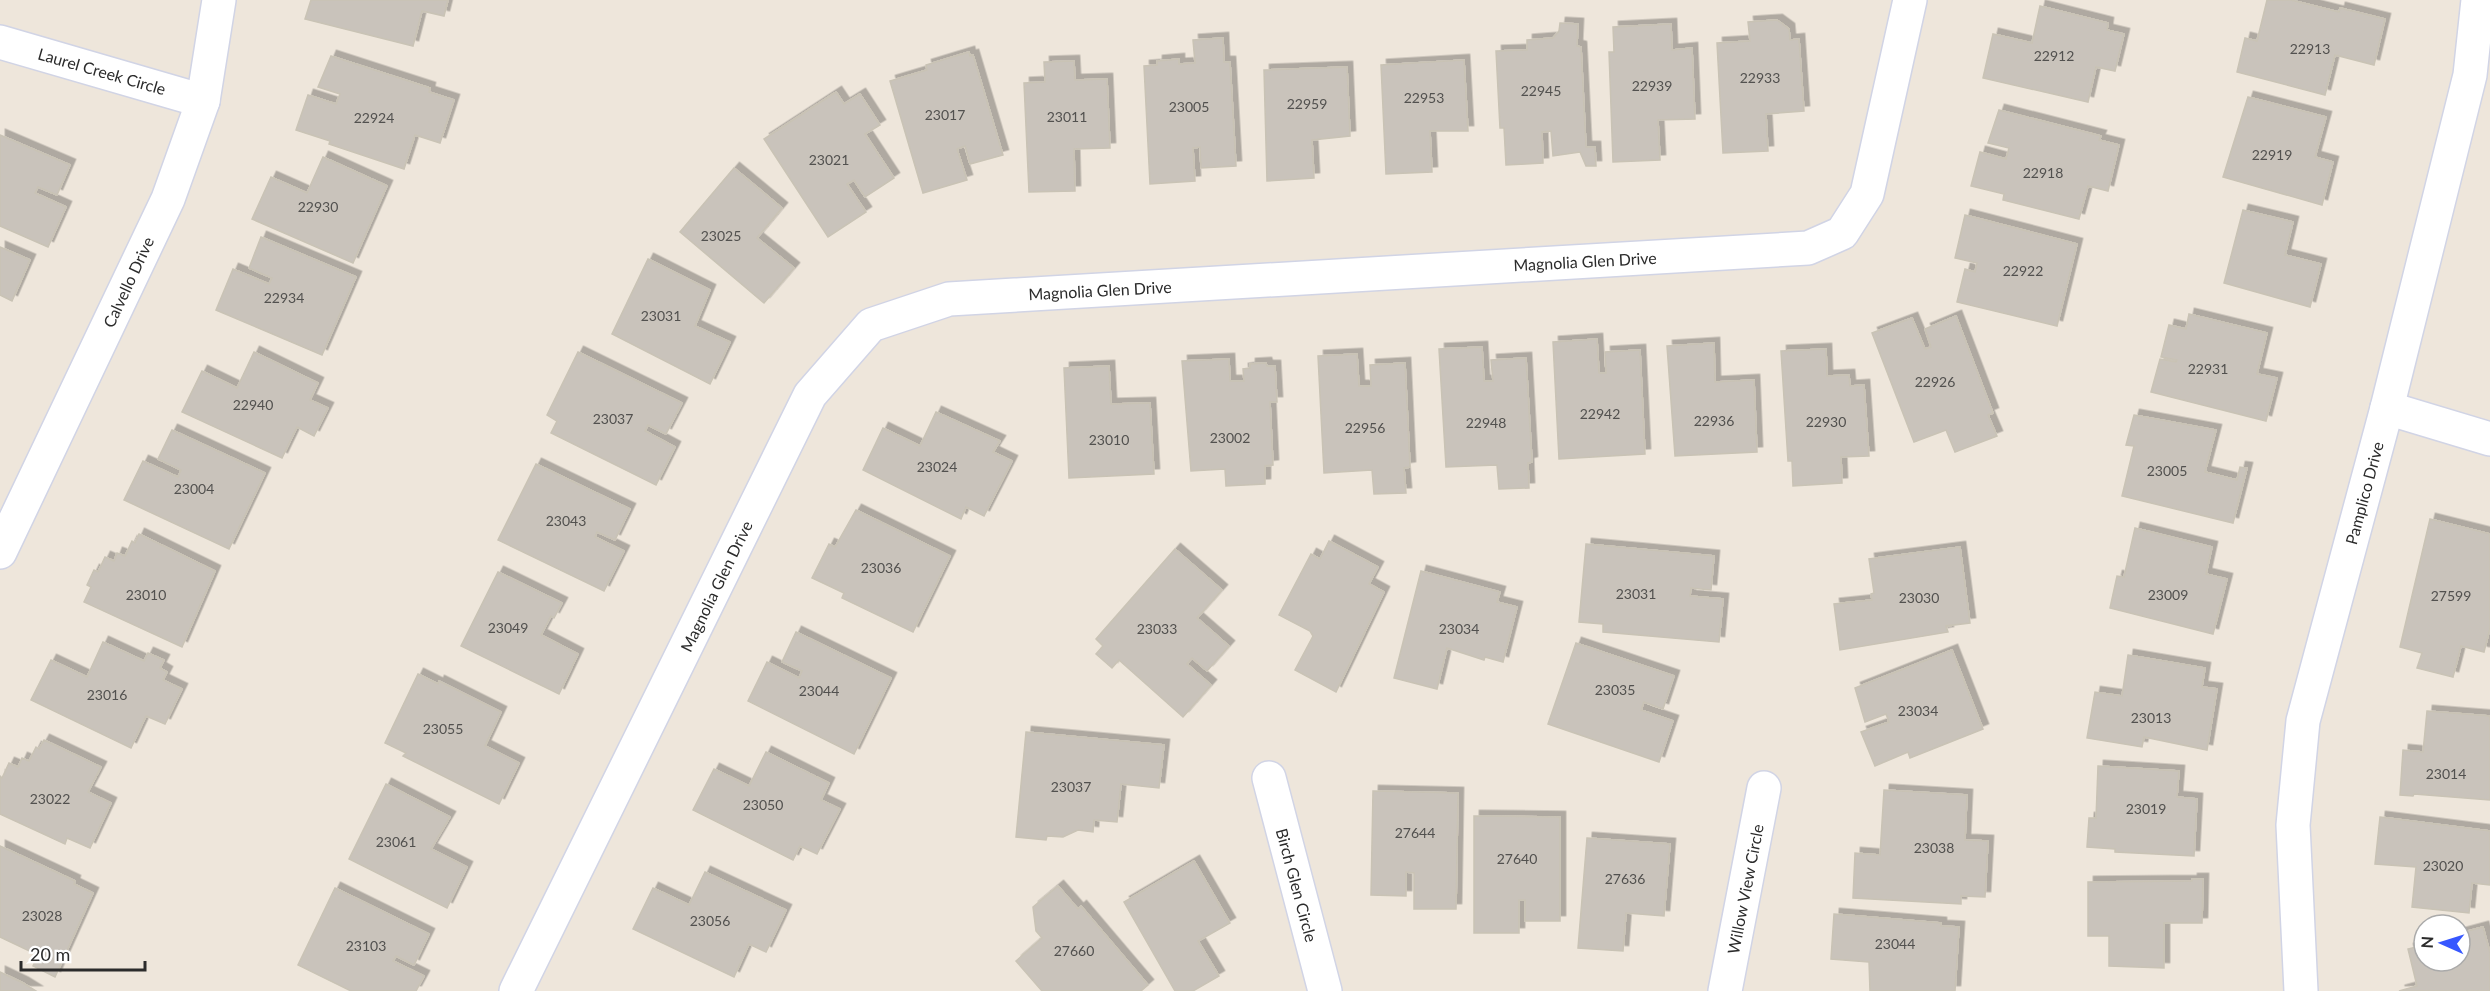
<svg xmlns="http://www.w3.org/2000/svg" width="2490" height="991" font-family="Lato,sans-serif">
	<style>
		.building { fill: #c9c3bb; stroke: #c9c3b5; stroke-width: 1.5; filter: url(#shadow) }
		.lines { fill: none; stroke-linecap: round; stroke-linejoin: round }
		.minor-casing { stroke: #d1d4e5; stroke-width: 36 }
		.minor { stroke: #fff; stroke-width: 33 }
		.labels { text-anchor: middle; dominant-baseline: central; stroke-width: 6; stroke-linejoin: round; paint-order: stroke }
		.number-label { font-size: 14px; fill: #52514f }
		.street-label { font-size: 16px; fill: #2b2b2b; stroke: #fff }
	</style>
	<defs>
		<filter id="shadow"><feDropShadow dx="5.5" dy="-5.5" stdDeviation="0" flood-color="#0004"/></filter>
	</defs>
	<rect width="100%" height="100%" fill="#eee6db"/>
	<!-- building -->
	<g class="building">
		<polygon points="311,0 448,0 444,16 422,11 413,46 305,19"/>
		<polygon points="2267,0 2291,0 2339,12 2340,8 2385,19 2374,65 2335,55 2325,95 2237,72 2245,38 2257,41"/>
		<polygon points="2040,6 2108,23 2107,30 2124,34 2115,71 2096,67 2088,102 1983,78 1993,34 2032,43"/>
		<polygon points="1777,20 1789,29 1790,40 1799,39 1804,111 1766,114 1768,151 1723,153 1717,43 1750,41 1748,22"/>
		<polygon points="1560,23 1578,24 1577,46 1581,47 1586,147 1595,147 1596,166 1586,166 1580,152 1553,156 1551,131 1542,132 1543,163 1506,165 1504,128 1500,128 1496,51 1527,50 1527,40 1553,38 1559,31"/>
		<polygon points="1671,24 1672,50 1692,48 1695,119 1658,120 1660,160 1613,162 1609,52 1614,52 1613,27"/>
		<polygon points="1223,38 1224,62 1230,62 1236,166 1201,168 1200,147 1193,148 1195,181 1150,184 1144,66 1157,65 1157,61 1179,59 1179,64 1195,63 1193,40"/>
		<polygon points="969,52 970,56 973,55 1003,155 970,164 965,146 957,149 967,180 923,193 890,81 927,70 926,65"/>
		<polygon points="331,56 430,88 429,92 454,100 440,143 415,135 404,169 329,144 330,141 296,130 308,95 336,104 340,94 318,87"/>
		<polygon points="1464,60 1468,131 1430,131 1432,172 1386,174 1381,65"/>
		<polygon points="1074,61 1075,80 1107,79 1110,148 1074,149 1075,191 1029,192 1024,83 1045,82 1044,62"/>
		<polygon points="1347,67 1350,136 1312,140 1314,178 1267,181 1264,70"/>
		<polygon points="836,92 844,104 860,94 880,125 865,134 894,178 865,197 854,180 847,184 866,212 828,237 764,139"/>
		<polygon points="2248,97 2326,117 2315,157 2333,162 2322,205 2223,177"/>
		<polygon points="1999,110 2101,136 2099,140 2119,145 2108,191 2088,186 2079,219 2003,200 2004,194 1971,186 1980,152 2006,159 2009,148 1988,143"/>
		<polygon points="0,135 70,165 57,195 38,187 35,193 66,207 48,247 0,226"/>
		<polygon points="323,157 387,186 353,263 252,219 271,177 307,193"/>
		<polygon points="734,168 782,208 757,238 794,268 764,303 680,232"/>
		<polygon points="2243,210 2293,222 2285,255 2321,264 2310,307 2224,283"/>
		<polygon points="1965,215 2077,244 2057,326 1957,302 1965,269 1975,272 1977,263 1955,258"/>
		<polygon points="261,237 356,277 322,355 216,310 233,269 269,284 272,278 249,268"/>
		<polygon points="0,247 30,260 12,301 0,295"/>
		<polygon points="648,259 710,290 695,326 730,342 710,384 612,334"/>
		<polygon points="2189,314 2267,333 2257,374 2277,378 2266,421 2151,392 2160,359 2176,362 2177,360 2161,357 2169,325 2186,329"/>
		<polygon points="1956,316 1993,413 1988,415 1997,436 1955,452 1946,430 1914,442 1872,333 1912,318 1925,349 1931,347 1925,329"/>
		<polygon points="1597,339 1599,373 1606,373 1605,352 1640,350 1645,454 1559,459 1553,342"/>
		<polygon points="1714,343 1715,382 1754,380 1757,452 1675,456 1667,346"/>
		<polygon points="1482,347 1484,381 1493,381 1491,360 1526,358 1532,462 1528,463 1529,488 1499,489 1497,465 1446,467 1439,349"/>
		<polygon points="1826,349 1827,376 1849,375 1850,386 1864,385 1869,456 1841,457 1842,483 1793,486 1792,461 1788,461 1781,351"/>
		<polygon points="254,352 318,383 310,400 328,408 314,436 297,427 282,458 182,412 202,371 237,388"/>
		<polygon points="578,352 682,403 666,434 648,425 645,431 675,447 656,485 551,433 557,421 547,415"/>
		<polygon points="1357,354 1359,386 1371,386 1370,365 1405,363 1410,467 1404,468 1406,493 1374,494 1372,470 1324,473 1318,356"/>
		<polygon points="1229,359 1230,381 1244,381 1243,369 1250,368 1250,364 1266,363 1267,366 1275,366 1277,402 1270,402 1273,465 1265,466 1265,484 1226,486 1225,469 1191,471 1182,361"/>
		<polygon points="1109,366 1111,404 1150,403 1154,474 1069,478 1064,368"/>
		<polygon points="936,412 1000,441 993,452 1012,461 984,516 966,507 961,519 863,470 883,428 920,446"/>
		<polygon points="2134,415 2216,430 2205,472 2237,480 2240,467 2247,468 2233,523 2122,496 2134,446 2126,445"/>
		<polygon points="172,430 265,473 229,549 124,500 143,461 178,477 181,470 158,459"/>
		<polygon points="536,464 630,509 615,540 597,532 595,537 624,551 604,591 498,540"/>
		<polygon points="856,510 950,556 913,632 842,598 844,593 812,578 829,544 835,547"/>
		<polygon points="2430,519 2490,534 2490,628 2484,652 2461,646 2453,677 2417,668 2422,653 2400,647"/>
		<polygon points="2135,528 2212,547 2206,574 2227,579 2213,634 2110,608 2117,576 2124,577"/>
		<polygon points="139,534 215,571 182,647 84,602 91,587 87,585 94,570 98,572 105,557 114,561 117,553 125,556 132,541 135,543"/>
		<polygon points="1329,541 1378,567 1369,584 1384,592 1336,692 1295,670 1313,636 1310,631 1279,615 1311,554 1320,559"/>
		<polygon points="1586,544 1714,556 1711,590 1691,588 1690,596 1723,599 1719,642 1603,632 1603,624 1579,622"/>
		<polygon points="1960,547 1970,623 1946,626 1948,632 1840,650 1834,604 1872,600 1871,594 1874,593 1869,559"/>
		<polygon points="1175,549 1222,590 1197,618 1229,646 1207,671 1192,658 1187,664 1211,685 1183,717 1119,660 1112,668 1096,654 1103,646 1096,639"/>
		<polygon points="1421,571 1500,592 1497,602 1517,607 1503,662 1485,657 1484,660 1447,648 1437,689 1394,678"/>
		<polygon points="498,572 562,603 554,618 551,616 541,635 578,654 559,694 461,646"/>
		<polygon points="796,632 891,678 854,754 748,701 767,662 799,678 802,671 782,662"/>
		<polygon points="103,642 144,661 148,653 164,660 160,668 167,672 163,680 182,689 165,724 146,716 131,748 31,700 51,660 87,677"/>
		<polygon points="1576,643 1674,676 1663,709 1644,702 1641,710 1673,721 1659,762 1548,724"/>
		<polygon points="1952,650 1983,729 1910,758 1908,752 1875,766 1861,732 1889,722 1886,714 1865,722 1855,688"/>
		<polygon points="2128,655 2205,668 2202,687 2217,689 2207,750 2144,737 2142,747 2087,738 2095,692 2122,696"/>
		<polygon points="418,674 438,684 439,681 501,712 485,746 519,763 499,804 403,756 406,753 385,743"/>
		<polygon points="2427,711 2490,716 2490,800 2414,794 2413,796 2400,795 2403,750 2423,752"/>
		<polygon points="1026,732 1164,745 1159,788 1121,784 1117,822 1094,820 1093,832 1078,830 1063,837 1047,836 1046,840 1016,837"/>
		<polygon points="44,740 101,767 88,792 111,803 90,848 67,838 65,844 0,814 0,776 2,778 9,763 18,767 22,758 29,761 36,747 39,749"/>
		<polygon points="766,752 829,783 821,800 840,809 817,854 800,846 793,860 693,810 714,769 749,786"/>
		<polygon points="2098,766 2179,771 2177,797 2197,799 2194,856 2115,852 2115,849 2087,847 2089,818 2096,818"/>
		<polygon points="386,784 450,817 431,849 467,867 447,908 349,859"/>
		<polygon points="1884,790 1967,795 1965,840 1988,841 1985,897 1961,896 1961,904 1853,898 1855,853 1880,855"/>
		<polygon points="1373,791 1458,793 1456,909 1414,909 1414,873 1406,872 1406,896 1371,895"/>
		<polygon points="1474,816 1560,817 1560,921 1525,921 1525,900 1519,900 1519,933 1474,933"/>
		<polygon points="2380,817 2490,831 2490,885 2472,883 2469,913 2412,907 2416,867 2375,864"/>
		<polygon points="1587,838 1670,844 1664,916 1626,913 1623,951 1578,948"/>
		<polygon points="0,846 75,881 74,884 93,893 55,977 33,966 38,955 0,937"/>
		<polygon points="1194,861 1230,923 1198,941 1219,976 1193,991 1175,991 1124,902"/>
		<polygon points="705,872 786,910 766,952 749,944 734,977 633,929 653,888 689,905"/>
		<polygon points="2192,879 2203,879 2202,923 2164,923 2164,968 2109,966 2109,936 2088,936 2088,882 2192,881"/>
		<polygon points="1058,886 1078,909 1081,906 1148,985 1141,991 1042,991 1016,961 1042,938 1036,931 1033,907"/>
		<polygon points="335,888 429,934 414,965 396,956 393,961 424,976 416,991 351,991 298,965"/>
		<polygon points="1834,914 1941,923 1941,926 1959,927 1955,991 1870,991 1869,962 1831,959"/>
		<polygon points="2483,927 2490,953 2490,991 2399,991 2417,986 2408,949 2424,945 2424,961 2460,961 2460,933"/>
		<polygon points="0,972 23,983 36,991 0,991"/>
	</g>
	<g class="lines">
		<!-- minor casing -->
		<g class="minor-casing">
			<g id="minor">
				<polyline points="0,42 203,101"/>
				<polyline points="2387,408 2490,439"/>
				<polyline points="0,552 168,199 203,101 219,0"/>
				<polyline points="1269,778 1325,991"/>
				<polyline points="516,991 810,395 871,325 949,299 1808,248 1842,233 1867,194 1910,0"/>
				<polyline points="1725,991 1764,788"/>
				<polyline points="2301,991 2293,825 2303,721 2387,408 2470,75 2478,0"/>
			</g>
		</g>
		<!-- minor -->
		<use href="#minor" class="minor"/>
	</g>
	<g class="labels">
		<!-- number labels -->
		<g class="number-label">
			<text x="2310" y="48">22913</text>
			<text x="2054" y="55">22912</text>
			<text x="1760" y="77">22933</text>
			<text x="1652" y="85">22939</text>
			<text x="1541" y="90">22945</text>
			<text x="1424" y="97">22953</text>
			<text x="1307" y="103">22959</text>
			<text x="1189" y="106">23005</text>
			<text x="945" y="114">23017</text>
			<text x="1067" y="116">23011</text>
			<text x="374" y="117">22924</text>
			<text x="2272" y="154">22919</text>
			<text x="829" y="159">23021</text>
			<text x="2043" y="172">22918</text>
			<text x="318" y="206">22930</text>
			<text x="721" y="235">23025</text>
			<text x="2023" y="270">22922</text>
			<text x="284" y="297">22934</text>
			<text x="661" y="315">23031</text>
			<text x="2208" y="368">22931</text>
			<text x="1935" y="381">22926</text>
			<text x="253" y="404">22940</text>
			<text x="1600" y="413">22942</text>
			<text x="613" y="418">23037</text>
			<text x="1714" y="420">22936</text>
			<text x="1826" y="421">22930</text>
			<text x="1486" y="422">22948</text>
			<text x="1365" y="427">22956</text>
			<text x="1230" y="437">23002</text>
			<text x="1109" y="439">23010</text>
			<text x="937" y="466">23024</text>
			<text x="2167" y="470">23005</text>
			<text x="194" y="488">23004</text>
			<text x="566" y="520">23043</text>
			<text x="881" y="567">23036</text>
			<text x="1636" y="593">23031</text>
			<text x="146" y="594">23010</text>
			<text x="2168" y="594">23009</text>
			<text x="2451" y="595">27599</text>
			<text x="1919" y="597">23030</text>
			<text x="508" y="627">23049</text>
			<text x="1157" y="628">23033</text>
			<text x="1459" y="628">23034</text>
			<text x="1615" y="689">23035</text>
			<text x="819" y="690">23044</text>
			<text x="107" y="694">23016</text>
			<text x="1918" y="710">23034</text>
			<text x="2151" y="717">23013</text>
			<text x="443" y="728">23055</text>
			<text x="2446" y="773">23014</text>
			<text x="1071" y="786">23037</text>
			<text x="50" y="798">23022</text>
			<text x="763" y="804">23050</text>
			<text x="2146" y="808">23019</text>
			<text x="1415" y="832">27644</text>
			<text x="396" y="841">23061</text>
			<text x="1934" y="847">23038</text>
			<text x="1517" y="858">27640</text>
			<text x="2443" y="865">23020</text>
			<text x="1625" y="878">27636</text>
			<text x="42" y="915">23028</text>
			<text x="710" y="920">23056</text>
			<text x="1895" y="943">23044</text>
			<text x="366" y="945">23103</text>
			<text x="1074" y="950">27660</text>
		</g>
		<!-- street labels -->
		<g class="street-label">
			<text transform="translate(102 71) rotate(16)">Laurel Creek Circle</text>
			<text transform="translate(1585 261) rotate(-3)">Magnolia Glen Drive</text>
			<text transform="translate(128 282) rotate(-65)">Calvello Drive</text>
			<text transform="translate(1100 290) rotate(-3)">Magnolia Glen Drive</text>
			<text transform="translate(2364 493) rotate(-75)">Pamplico Drive</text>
			<text transform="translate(716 586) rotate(-64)">Magnolia Glen Drive</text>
			<text transform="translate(1297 885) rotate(75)">Birch Glen Circle</text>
			<text transform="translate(1745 889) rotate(-79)">Willow View Circle</text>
		</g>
	</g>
	<!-- north arrow -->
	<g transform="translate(2442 943) rotate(273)"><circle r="28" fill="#ffffff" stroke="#aaaaaa" stroke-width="1.5"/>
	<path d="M0-4.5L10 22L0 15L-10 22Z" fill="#3757ff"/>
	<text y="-9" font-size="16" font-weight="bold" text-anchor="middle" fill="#2b2b2b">N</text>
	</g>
	<!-- scale -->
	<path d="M21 961v9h124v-9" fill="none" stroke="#2b2b2b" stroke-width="3"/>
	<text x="30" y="961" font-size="18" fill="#2b2b2b" stroke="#ffffff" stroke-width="4.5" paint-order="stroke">20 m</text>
</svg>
